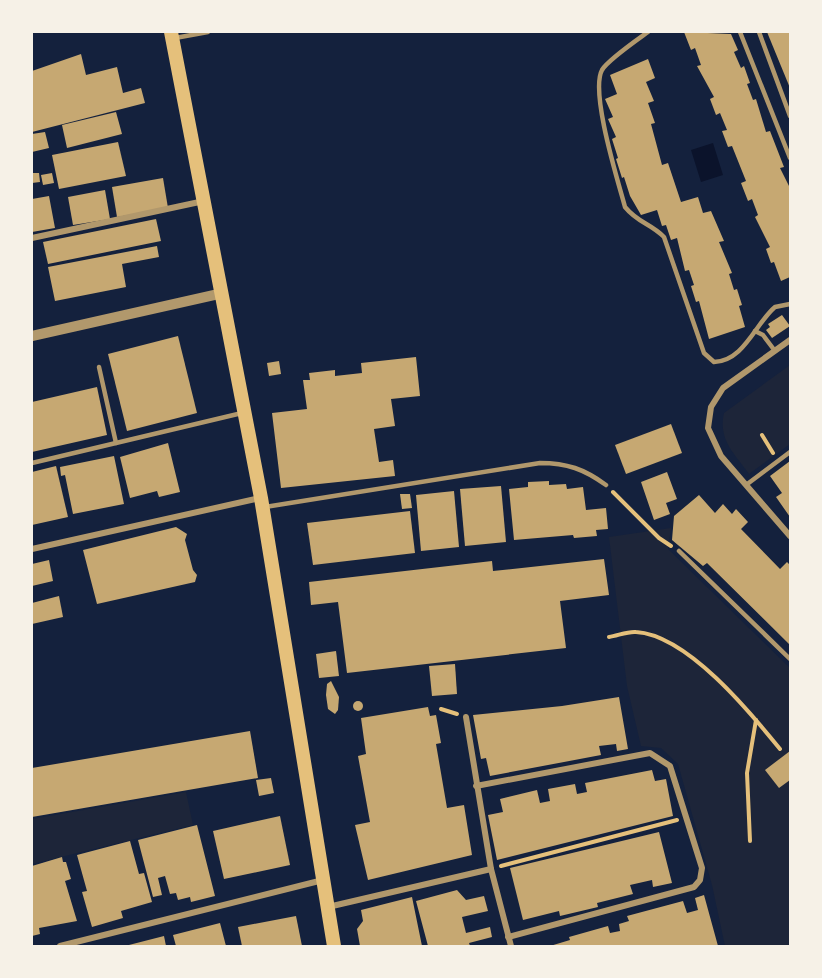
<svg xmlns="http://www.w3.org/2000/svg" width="822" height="978" font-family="'Source Sans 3',sans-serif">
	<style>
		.green { fill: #1d2539 }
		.water { fill: #0b132b }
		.building { fill: #c6a872 }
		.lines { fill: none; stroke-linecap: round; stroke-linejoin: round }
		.path { stroke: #e5c07b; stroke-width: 4 }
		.service { stroke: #b1986c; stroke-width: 4.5 }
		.minor { stroke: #b1986c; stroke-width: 6 }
		.tertiary { stroke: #b1986c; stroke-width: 10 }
		.primary { stroke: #e5c07b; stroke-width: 14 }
	</style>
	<rect width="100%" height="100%" fill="#14213d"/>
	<!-- green -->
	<g class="green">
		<path d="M790,365V444L749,474C734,453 718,440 724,413Z"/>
		<polygon points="671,528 668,549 790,668 790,946 725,946 712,885 678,764 661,748 641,746 627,686 609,537"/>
		<polygon points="186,792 193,825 32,864 32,819"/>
	</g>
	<!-- water -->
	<polygon class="water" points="713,143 723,175 701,182 691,150"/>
	<!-- building -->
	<g class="building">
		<polygon points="684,32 731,34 738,50 734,52 741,68 744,66 750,83 747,84 753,100 756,99 766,132 770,131 784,167 780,168 790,188 790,277 781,281 774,262 771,263 766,249 770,247 755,217 758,215 752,199 748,201 741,183 746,181 732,146 728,147 722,131 727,130 720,113 716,115 710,99 714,97 697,66 701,65 695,48 691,50"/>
		<polygon points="767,32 790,32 790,88"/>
		<polygon points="81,54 86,75 117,67 123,93 141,88 145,103 32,132 32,71"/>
		<polygon points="648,59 655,78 646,82 654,101 648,103 655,123 651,124 662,165 668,163 681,202 698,197 703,213 711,211 724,241 719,242 732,273 729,274 734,290 737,289 742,305 739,306 745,327 709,339 699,301 696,302 691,286 694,285 689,270 685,271 677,238 671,240 666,225 662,226 657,210 641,215 630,196 624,177 622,178 616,159 618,158 612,139 616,137 608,119 613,117 605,99 617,94 610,75"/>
		<polygon points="116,112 122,134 67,148 62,125"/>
		<polygon points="45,132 49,148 32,152 32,134"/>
		<polygon points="118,142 126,176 59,189 52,155"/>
		<polygon points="32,173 39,173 40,182 32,183"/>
		<polygon points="52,173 54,183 43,185 41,175"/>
		<polygon points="163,178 168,208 117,217 112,187"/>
		<polygon points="105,190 110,219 73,225 68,197"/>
		<polygon points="49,196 55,228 32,232 32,199"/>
		<polygon points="156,219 161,241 48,264 43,242"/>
		<polygon points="157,246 159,257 122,264 126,287 55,301 48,267"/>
		<polygon points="782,315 790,326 772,338 766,330 770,327 768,324"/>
		<polygon points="178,336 197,413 127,431 108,354"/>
		<polygon points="416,357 420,396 391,399 395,426 374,429 379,462 393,460 395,476 281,488 272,413 307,409 303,380 310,380 309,373 335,370 335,376 362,373 361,363"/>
		<polygon points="279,361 281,374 269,376 267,363"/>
		<polygon points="97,387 107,435 32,452 32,402"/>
		<polygon points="671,424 682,453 626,474 615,445"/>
		<polygon points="168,443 180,492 159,497 157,491 130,498 120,457"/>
		<polygon points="114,456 124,504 73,514 65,475 61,476 60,467"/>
		<polygon points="790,461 790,517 776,497 782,493 770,476"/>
		<polygon points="56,466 68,517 32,525 32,472"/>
		<polygon points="667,472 677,499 666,503 670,514 654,520 641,482"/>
		<polygon points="549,481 549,485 566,484 567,489 583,487 586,510 606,508 608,529 596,530 597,536 574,538 573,535 514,540 509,489 528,487 528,482"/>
		<polygon points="501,486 506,542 465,546 460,489"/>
		<polygon points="454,491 459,547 421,551 416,495"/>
		<polygon points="400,494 410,494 412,508 402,509"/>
		<polygon points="699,495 715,513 723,504 732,514 736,509 748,522 741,529 780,569 787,562 790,565 790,645 707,563 703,566 672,540 674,516"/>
		<polygon points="410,511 415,553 313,565 307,523"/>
		<polygon points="176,527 187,534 185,540 193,570 197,575 195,582 97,604 83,550"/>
		<polygon points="604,559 609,595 560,601 566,648 347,673 338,602 311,605 309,582 492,561 493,571"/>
		<polygon points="49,560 53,581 32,586 32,564"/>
		<polygon points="59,596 63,617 32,624 32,603"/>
		<polygon points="336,651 339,676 319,678 316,654"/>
		<polygon points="455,664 457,694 432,696 429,666"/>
		<polygon points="331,681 339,697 338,710 335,714 328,709 326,695 327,684"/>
		<polygon points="619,697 628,749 617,751 616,744 599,746 601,755 490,776 486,758 481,759 473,715 562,706"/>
		<circle cx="358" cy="706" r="5"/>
		<polygon points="428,707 430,716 436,715 441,743 436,744 447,808 464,805 472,855 368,880 355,825 370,822 358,756 366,754 361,718"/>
		<polygon points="250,731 258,778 32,817 32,768"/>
		<polygon points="790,751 790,780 779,788 765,770"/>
		<polygon points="652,770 655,781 666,779 673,816 497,860 488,815 503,812 500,799 537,790 540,803 550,801 548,789 575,784 577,794 587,792 585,783"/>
		<polygon points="271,778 274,793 259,796 256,780"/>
		<polygon points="280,816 290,865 224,879 213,831"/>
		<polygon points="197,825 215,896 191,902 190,897 178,900 176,893 170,894 165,876 158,878 162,895 153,897 138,840"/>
		<polygon points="659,832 672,883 653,887 652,880 630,885 633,894 597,903 598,907 560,916 559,911 523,920 510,868"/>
		<polygon points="130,841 139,874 144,873 152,902 121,911 123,918 92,927 82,892 87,891 77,855"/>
		<polygon points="62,857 63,862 66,862 71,879 65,881 77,921 39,928 40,934 32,936 32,866"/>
		<polygon points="457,890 466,900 484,896 488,911 462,917 466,933 490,927 492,937 469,943 470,946 428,946 416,901"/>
		<polygon points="704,895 718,946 550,946 570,940 569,937 608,926 610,933 620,931 619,924 629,921 627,916 683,901 687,913 698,910 695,898"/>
		<polygon points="412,897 422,946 360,946 357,929 363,921 361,910"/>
		<polygon points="296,916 302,946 242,946 238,927"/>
		<polygon points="220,923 226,946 176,946 173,935"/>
		<polygon points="164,936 166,946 125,946"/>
	</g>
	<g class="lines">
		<!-- path -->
		<g class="path">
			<polyline points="762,435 773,453"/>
			<polyline points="613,492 659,538 671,546"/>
			<path d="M609,637C617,636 628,631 636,632C687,635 750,712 780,749"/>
			<polyline points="441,709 457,714"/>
			<polyline points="750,841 747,773 756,720"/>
			<polyline points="501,866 677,820"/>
		</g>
		<!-- service -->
		<g class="service">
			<path d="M648,32C637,40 608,60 602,70C590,92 618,181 625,207C638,223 650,223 664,237L704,353L714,362C744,361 755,324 775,307L790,304"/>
			<polyline points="740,32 790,158"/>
			<polyline points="759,32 790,116"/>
			<polyline points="175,38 208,32"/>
			<polyline points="755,331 763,335 775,351"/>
			<polyline points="99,367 116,443"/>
			<polyline points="32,463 242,413"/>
			<polyline points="746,485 790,452"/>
			<path d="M265,507L540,463C567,463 584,469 606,485"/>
			<polyline points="679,551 790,659"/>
		</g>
		<!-- minor -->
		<g class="minor">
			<polyline points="32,238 204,201"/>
			<polyline points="790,340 723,388 711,407 708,428 721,456 790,536"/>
			<polyline points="32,549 260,498"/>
			<polyline points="466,717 491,869 511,946"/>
			<polyline points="476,786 650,753 670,766 702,868 700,880 694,887 508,937"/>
			<polyline points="328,907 491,869"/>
			<polyline points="60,946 323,880"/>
		</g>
		<!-- tertiary -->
		<polyline class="tertiary" points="32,336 223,293"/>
		<!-- primary -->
		<polyline class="primary" points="171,32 261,498 334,946"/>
	</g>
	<!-- border -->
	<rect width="822" height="978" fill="none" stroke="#f6f1e7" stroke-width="66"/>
</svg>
